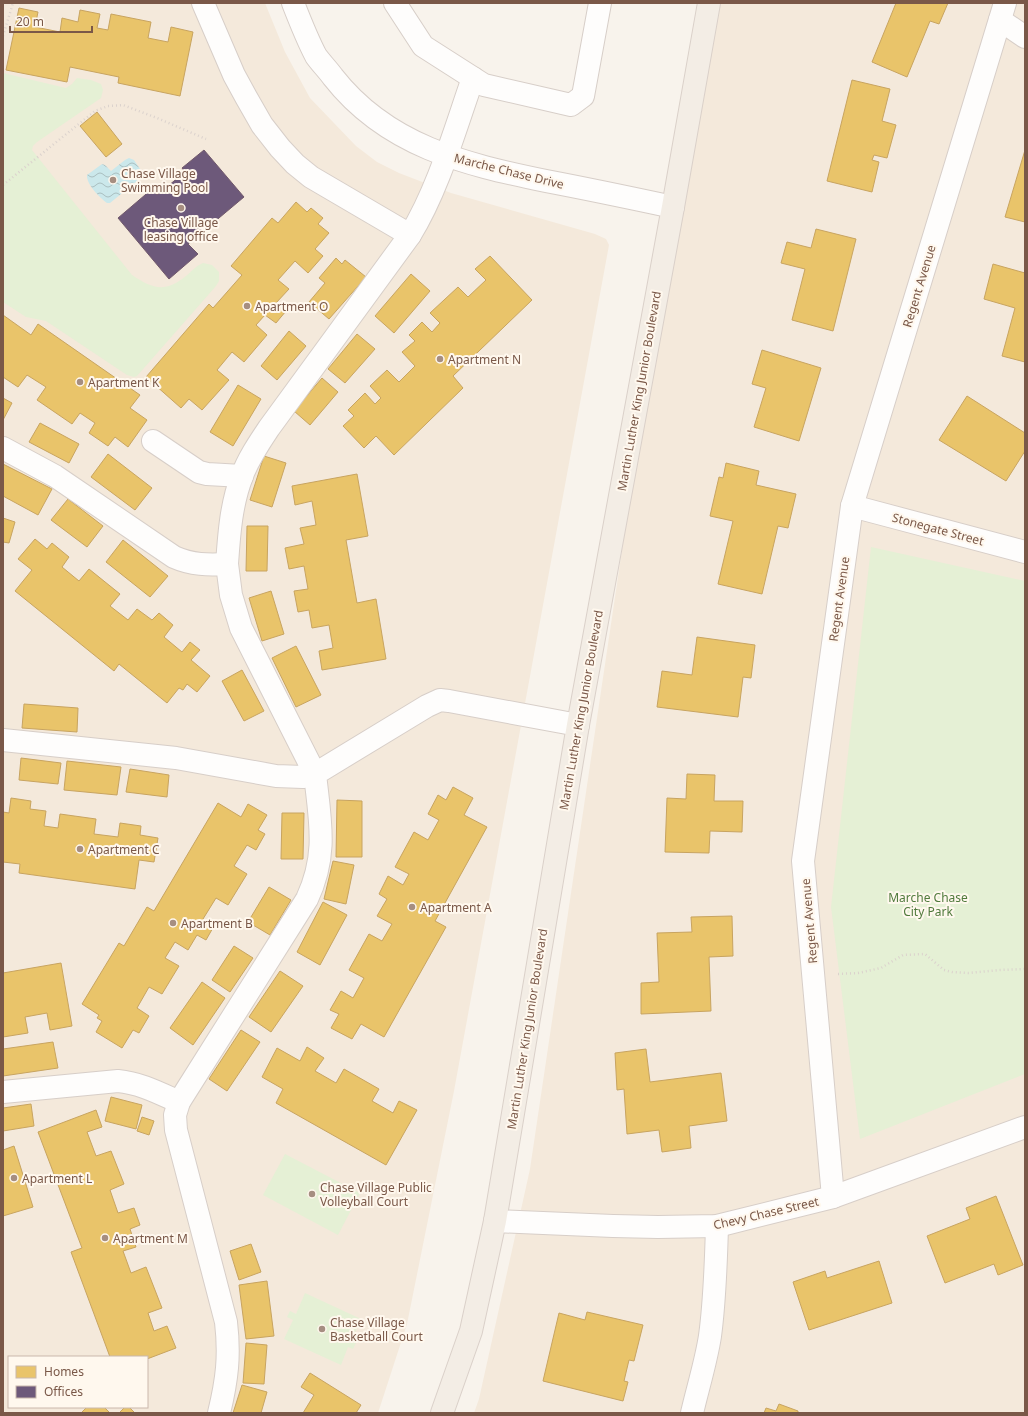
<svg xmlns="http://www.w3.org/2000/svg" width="1028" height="1416" font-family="'Noto Sans',sans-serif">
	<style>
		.residential { fill: #f4e9db; fill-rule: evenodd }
		.green { fill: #e5f0d5 }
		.water { fill: url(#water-waves) }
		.homes { fill: #e9c46a; stroke: #c8a460 }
		.offices { fill: #6d597a; stroke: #71596b }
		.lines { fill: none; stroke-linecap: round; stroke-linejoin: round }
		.minor-casing { stroke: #d7cec8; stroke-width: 24 }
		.major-casing { stroke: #dad0c9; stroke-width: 24 }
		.path { stroke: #dbd2cd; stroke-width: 2.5; stroke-dasharray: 1 3; stroke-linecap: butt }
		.minor { stroke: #fefdfc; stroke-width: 22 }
		.major { stroke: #f3ede5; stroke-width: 22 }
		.poi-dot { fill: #a68e81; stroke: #fff8ee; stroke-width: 1.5 }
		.labels { text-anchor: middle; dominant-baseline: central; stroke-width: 4; stroke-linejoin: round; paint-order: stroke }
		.street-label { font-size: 12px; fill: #7a5848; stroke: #fff8ee }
		.poi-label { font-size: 12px; fill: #7a5848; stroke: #fff8ee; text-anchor: start }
		.park-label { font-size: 12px; fill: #507a3c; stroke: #fff8ee }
	</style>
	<defs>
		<pattern id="water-waves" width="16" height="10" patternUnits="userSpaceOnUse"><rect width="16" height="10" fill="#cbe8eb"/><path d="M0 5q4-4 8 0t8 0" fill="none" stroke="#aabfc0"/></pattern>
	</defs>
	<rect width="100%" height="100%" fill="#f8f3ec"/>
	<!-- residential -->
	<g class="residential">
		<path d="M3,3H265L285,52L310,98L356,146L377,162L399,173L451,193L595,234L606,239L609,245L454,1091L407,1324L378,1413H3ZM9,1357H147V1407H9Z"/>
		<polygon points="711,3 1025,3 1025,1413 474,1413 479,1399 530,1169 673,207"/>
	</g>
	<!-- green -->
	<g class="green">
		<path d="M3,73L66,88L72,84L77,78L91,80L101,84L103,90L101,98L37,142L33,146L32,150L132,275C153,289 165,293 186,276C192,271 196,266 203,263L212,265L219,272V281L216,286L137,376L134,377L127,375L46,321L26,317L3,302Z"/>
		<polygon points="871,547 1025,581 1025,1074 860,1139 831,907"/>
		<polygon points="285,1154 360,1193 338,1235 263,1195"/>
		<polygon points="305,1293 361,1319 352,1339 357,1341 353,1349 348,1347 341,1365 284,1339 293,1320 287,1317 290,1311 296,1314"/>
	</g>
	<!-- water -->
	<path class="water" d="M129,158L134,160L142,172V177L110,203H107C100,198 86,184 87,175L102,164L105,165L111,171L125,160Z"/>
	<!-- homes -->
	<g class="homes">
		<polygon points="896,3 948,3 939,24 930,21 907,77 872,62"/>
		<polygon points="19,8 38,12 35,27 60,32 62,18 78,22 80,10 100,14 97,28 108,30 111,14 151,22 148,38 168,42 171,27 193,32 180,96 118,83 119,77 70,67 67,82 6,70"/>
		<polygon points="852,80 890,89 882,121 896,125 887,158 874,155 872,160 879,162 872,192 827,181"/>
		<polygon points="97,112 122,144 106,157 80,126"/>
		<polygon points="1025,150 1025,222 1005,217"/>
		<polygon points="296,202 307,212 311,208 323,218 318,224 329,233 315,249 323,256 308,273 295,261 278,280 289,289 276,303 286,311 276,323 265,315 256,325 267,335 244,362 232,352 217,370 229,380 202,410 189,399 181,408 146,377 209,304 213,308 242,275 231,266 272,218 278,223"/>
		<polygon points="816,229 856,239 833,331 792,320 805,269 781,263 787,242 811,248"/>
		<polygon points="490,256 532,300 453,376 463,388 394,455 376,436 364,448 343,426 354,416 348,410 365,393 375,404 381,398 370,386 387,370 399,382 415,366 402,352 415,341 409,335 422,322 432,332 440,323 430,313 458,287 468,297 486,280 475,269"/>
		<polygon points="336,258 342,264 345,260 366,277 329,319 309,302 325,283 319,278"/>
		<polygon points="993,264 1025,273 1025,362 1002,356 1015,308 984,299"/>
		<polygon points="411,274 430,291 394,333 375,316"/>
		<polygon points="3,315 31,335 38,324 140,395 130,408 147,420 128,447 115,437 108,446 89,433 95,423 80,413 72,424 37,400 46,387 27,375 18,387 3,377"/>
		<polygon points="289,331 306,346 277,380 261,366"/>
		<polygon points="357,334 375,349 345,383 328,369"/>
		<polygon points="762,350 821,368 799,441 754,427 766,388 752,384"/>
		<polygon points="322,378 338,392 310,425 294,411"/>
		<polygon points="238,385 261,399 233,446 210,432"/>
		<polygon points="967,396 1025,433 1025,451 1006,481 939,440"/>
		<polygon points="3,398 12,403 3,420"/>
		<polygon points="40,423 79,444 69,463 29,442"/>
		<polygon points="108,454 152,488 135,510 91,477"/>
		<polygon points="264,456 286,463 272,507 250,500"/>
		<polygon points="726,463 759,471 756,485 796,494 788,528 778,526 762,594 718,584 733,521 710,516 719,477 723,478"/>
		<polygon points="3,464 52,489 38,515 3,496"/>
		<polygon points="357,474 368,536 346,540 357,603 376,599 386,659 322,670 319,651 333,648 329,625 312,628 309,610 298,612 294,591 308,589 304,566 289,569 285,548 304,544 300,528 316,525 312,501 295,505 292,486"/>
		<polygon points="68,499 103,526 87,547 51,520"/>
		<polygon points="3,518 15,522 9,543 3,542"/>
		<polygon points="247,526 268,526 267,571 246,571"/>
		<polygon points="35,539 47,549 52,543 69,557 62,567 79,581 89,569 120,594 110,606 128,620 137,609 152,620 159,613 173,625 164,637 182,652 190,642 200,650 191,660 210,676 197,692 187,684 183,690 179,688 167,703 119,664 114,671 15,591 32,570 18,559"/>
		<polygon points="123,540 168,576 150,597 106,562"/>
		<polygon points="271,591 284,634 262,641 249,598"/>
		<polygon points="697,637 755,645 751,678 743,677 738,717 657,707 662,671 692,675"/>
		<polygon points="296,646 321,695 296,707 272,658"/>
		<polygon points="242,670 264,711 244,721 222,681"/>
		<polygon points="24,704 78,708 77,732 22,728"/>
		<polygon points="21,758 61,763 58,784 19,780"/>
		<polygon points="67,761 121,767 117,795 64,790"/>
		<polygon points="130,769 169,775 167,797 126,792"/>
		<polygon points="687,774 715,775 714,801 743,801 742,832 710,831 709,853 665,852 667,798 686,799"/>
		<polygon points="453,787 473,798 464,815 487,827 435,921 446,927 384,1037 361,1024 352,1039 331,1028 339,1014 330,1010 341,991 353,998 364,978 349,970 369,934 382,941 392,924 377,916 387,899 379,894 388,876 403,885 409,874 395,867 414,832 428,840 439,820 428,814 438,795 446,800"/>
		<polygon points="11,798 31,801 30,809 46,811 44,826 58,828 60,814 96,819 94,834 118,837 120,823 141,826 140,835 158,838 154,862 139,860 135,889 19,873 20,864 3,862 3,812 9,813"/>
		<polygon points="337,800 362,801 362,857 336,857"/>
		<polygon points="218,803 241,817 248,804 267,815 258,830 265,834 256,850 247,845 234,866 247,874 228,905 216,898 203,919 214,926 206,940 197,935 188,950 175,942 165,958 179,966 162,994 149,987 137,1008 149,1016 139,1033 133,1030 122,1048 96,1032 102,1021 97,1018 99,1015 82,1004 119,943 124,946 147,907 154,911"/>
		<polygon points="282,813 304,813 303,859 281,859"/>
		<polygon points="333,861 354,865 346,904 324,899"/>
		<polygon points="269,887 291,900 270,935 248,922"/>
		<polygon points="323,902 347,915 320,965 297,952"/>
		<polygon points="732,916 733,956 709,957 711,1011 641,1014 641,983 659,982 657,933 692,932 691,917"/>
		<polygon points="234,946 253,958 230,992 212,980"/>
		<polygon points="61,963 72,1026 50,1030 47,1013 25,1017 28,1033 3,1037 3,973"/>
		<polygon points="280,971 303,986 271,1032 249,1017"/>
		<polygon points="202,982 225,998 193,1045 170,1028"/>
		<polygon points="241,1030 260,1042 227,1091 209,1079"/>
		<polygon points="53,1042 58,1068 3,1076 3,1049"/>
		<polygon points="307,1047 324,1058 315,1071 336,1083 344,1069 379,1089 372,1101 393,1113 399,1101 417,1110 386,1165 276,1103 283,1089 262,1077 277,1048 300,1061"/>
		<polygon points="646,1049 650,1082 721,1073 727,1121 689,1126 691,1148 662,1152 659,1130 627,1134 624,1089 617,1090 615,1053"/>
		<polygon points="111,1097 142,1105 136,1129 105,1121"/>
		<polygon points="31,1104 34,1126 3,1131 3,1108"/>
		<polygon points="96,1110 102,1127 87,1132 96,1156 111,1151 124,1184 110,1190 118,1213 134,1208 140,1225 130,1229 136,1247 123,1251 131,1273 146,1267 162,1308 148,1313 154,1331 167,1326 176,1348 147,1359 147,1357 110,1357 71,1252 82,1248 38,1132"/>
		<polygon points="142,1117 154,1121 149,1135 137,1131"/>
		<polygon points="14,1146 33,1207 3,1216 3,1150"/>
		<polygon points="996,1196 1023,1265 998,1275 994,1264 945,1283 927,1236 970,1219 966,1208"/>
		<polygon points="251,1244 261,1272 239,1280 230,1251"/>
		<polygon points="879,1261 892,1303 809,1330 793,1282 825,1271 827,1278"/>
		<polygon points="267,1281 274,1336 246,1339 239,1285"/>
		<polygon points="587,1312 643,1325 634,1361 629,1360 624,1381 628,1382 623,1401 543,1381 559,1313 585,1320"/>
		<polygon points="246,1343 267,1345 264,1384 243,1383"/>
		<polygon points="310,1373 361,1405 356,1413 303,1413 314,1395 301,1387"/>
		<polygon points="242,1385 267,1392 261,1413 233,1413"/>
		<polygon points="779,1404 798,1411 798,1413 764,1413 766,1408 776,1411"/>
		<polygon points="87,1407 104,1407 110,1413 81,1413"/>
		<polygon points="125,1407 129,1407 135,1413 119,1413"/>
	</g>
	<!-- offices -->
	<polygon class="offices" points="204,150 244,197 188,244 198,254 169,279 118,218 152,189 157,195 185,172 182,168"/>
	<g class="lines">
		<!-- minor casing -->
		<g class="minor-casing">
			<g id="minor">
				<polyline points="203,3 234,75 246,97 262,125 280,148 295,164 311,177 410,235"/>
				<path d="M293,3C300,21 307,39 316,56C321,63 328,70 333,77C387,146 464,164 546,181C588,189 631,198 673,207"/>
				<polyline points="395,3 423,46 484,85 571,105 583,96 600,3"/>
				<polyline points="1000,20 1025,37"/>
				<polyline points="153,441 199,472 207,474 242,476"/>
				<path d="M3,448L55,476L174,557C192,565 208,565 227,564L231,595L241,628L315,774L303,777L276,776L176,758L3,740"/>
				<polyline points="852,506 1025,552"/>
				<path d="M227,564C229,535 231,504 242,476C248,459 259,443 269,428L410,235C438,190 455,129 473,78"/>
				<path d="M3,1092L118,1081C140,1083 159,1093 179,1102"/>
				<polyline points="833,1197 803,861 852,506 1005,3"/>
				<polyline points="495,1221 613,1226 658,1227 717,1226 833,1197 1025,1127"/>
				<path d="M219,1413C227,1380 230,1356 226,1322L176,1130L175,1115L179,1102L307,899C328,854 320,821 315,774L427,706L440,700L449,701L578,725"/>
				<path d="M692,1413C698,1387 706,1362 710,1336C715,1299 716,1263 717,1226"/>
			</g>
		</g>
		<!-- major casing -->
		<g class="major-casing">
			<polyline id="major" points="442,1413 471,1331 495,1221 578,725 673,207 709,3"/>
		</g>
		<!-- path -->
		<g class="path">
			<polyline points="3,36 13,3"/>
			<polyline points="3,185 95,111 108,106 123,105 157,118 206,139"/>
			<polyline points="838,974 858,973 881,968 903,955 925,954 944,970 952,972 968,973 1000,970 1025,969"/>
		</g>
		<!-- minor -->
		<use href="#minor" class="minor"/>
		<!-- major -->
		<use href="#major" class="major"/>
	</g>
	<!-- markers -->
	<g class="poi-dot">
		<circle cx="113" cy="180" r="4"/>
		<circle cx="181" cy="208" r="4"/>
		<circle cx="247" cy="306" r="4"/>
		<circle cx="440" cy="359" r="4"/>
		<circle cx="80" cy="382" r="4"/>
		<circle cx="80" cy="849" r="4"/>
		<circle cx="412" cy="907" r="4"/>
		<circle cx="173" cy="923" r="4"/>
		<circle cx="14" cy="1178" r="4"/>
		<circle cx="312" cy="1194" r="4"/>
		<circle cx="105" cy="1238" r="4"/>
		<circle cx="322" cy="1329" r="4"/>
	</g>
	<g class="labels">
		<!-- street labels -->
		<g class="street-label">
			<text transform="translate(509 171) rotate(14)">Marche Chase Drive</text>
			<text transform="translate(919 286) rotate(-73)">Regent Avenue</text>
			<text transform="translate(639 391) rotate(-80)">Martin Luther King Junior Boulevard</text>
			<text transform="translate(938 529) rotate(15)">Stonegate Street</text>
			<text transform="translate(839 599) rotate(-82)">Regent Avenue</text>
			<text transform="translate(581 710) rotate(-80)">Martin Luther King Junior Boulevard</text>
			<text transform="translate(809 921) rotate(-95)">Regent Avenue</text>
			<text transform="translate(527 1029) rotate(-81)">Martin Luther King Junior Boulevard</text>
			<text transform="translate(766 1213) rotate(-13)">Chevy Chase Street</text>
		</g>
		<!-- poi labels -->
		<g class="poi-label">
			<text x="121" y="173">Chase Village<tspan x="121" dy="14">Swimming Pool</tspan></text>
			<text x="181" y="222" text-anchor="middle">Chase Village<tspan x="181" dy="14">leasing office</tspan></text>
			<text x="255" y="306">Apartment O</text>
			<text x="448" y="359">Apartment N</text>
			<text x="88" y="382">Apartment K</text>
			<text x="88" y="849">Apartment C</text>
			<text x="420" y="907">Apartment A</text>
			<text x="181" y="923">Apartment B</text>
			<text x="22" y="1178">Apartment L</text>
			<text x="320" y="1187">Chase Village Public<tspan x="320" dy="14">Volleyball Court</tspan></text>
			<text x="113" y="1238">Apartment M</text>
			<text x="330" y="1322">Chase Village<tspan x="330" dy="14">Basketball Court</tspan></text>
		</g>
		<!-- park labels -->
		<g class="park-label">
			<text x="928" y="897">Marche Chase<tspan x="928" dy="14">City Park</tspan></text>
		</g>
	</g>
	<!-- border -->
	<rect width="1028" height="1416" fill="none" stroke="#7a5848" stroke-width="8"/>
	<!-- legend -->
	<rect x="8" y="1356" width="140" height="52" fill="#fff8ee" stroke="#cab8ac"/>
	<rect x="16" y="1366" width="20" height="12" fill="#e9c46a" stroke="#cab8ac"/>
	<text x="44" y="1376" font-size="12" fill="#7a5848">Homes</text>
	<rect x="16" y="1386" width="20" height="12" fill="#6d597a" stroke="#cab8ac"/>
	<text x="44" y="1396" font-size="12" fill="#7a5848">Offices</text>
	<!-- scale -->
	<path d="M10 26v6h82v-6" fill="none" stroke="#7a5848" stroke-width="2"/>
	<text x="16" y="26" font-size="12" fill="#7a5848" stroke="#fff8ee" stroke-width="3" paint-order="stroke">20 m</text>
</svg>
